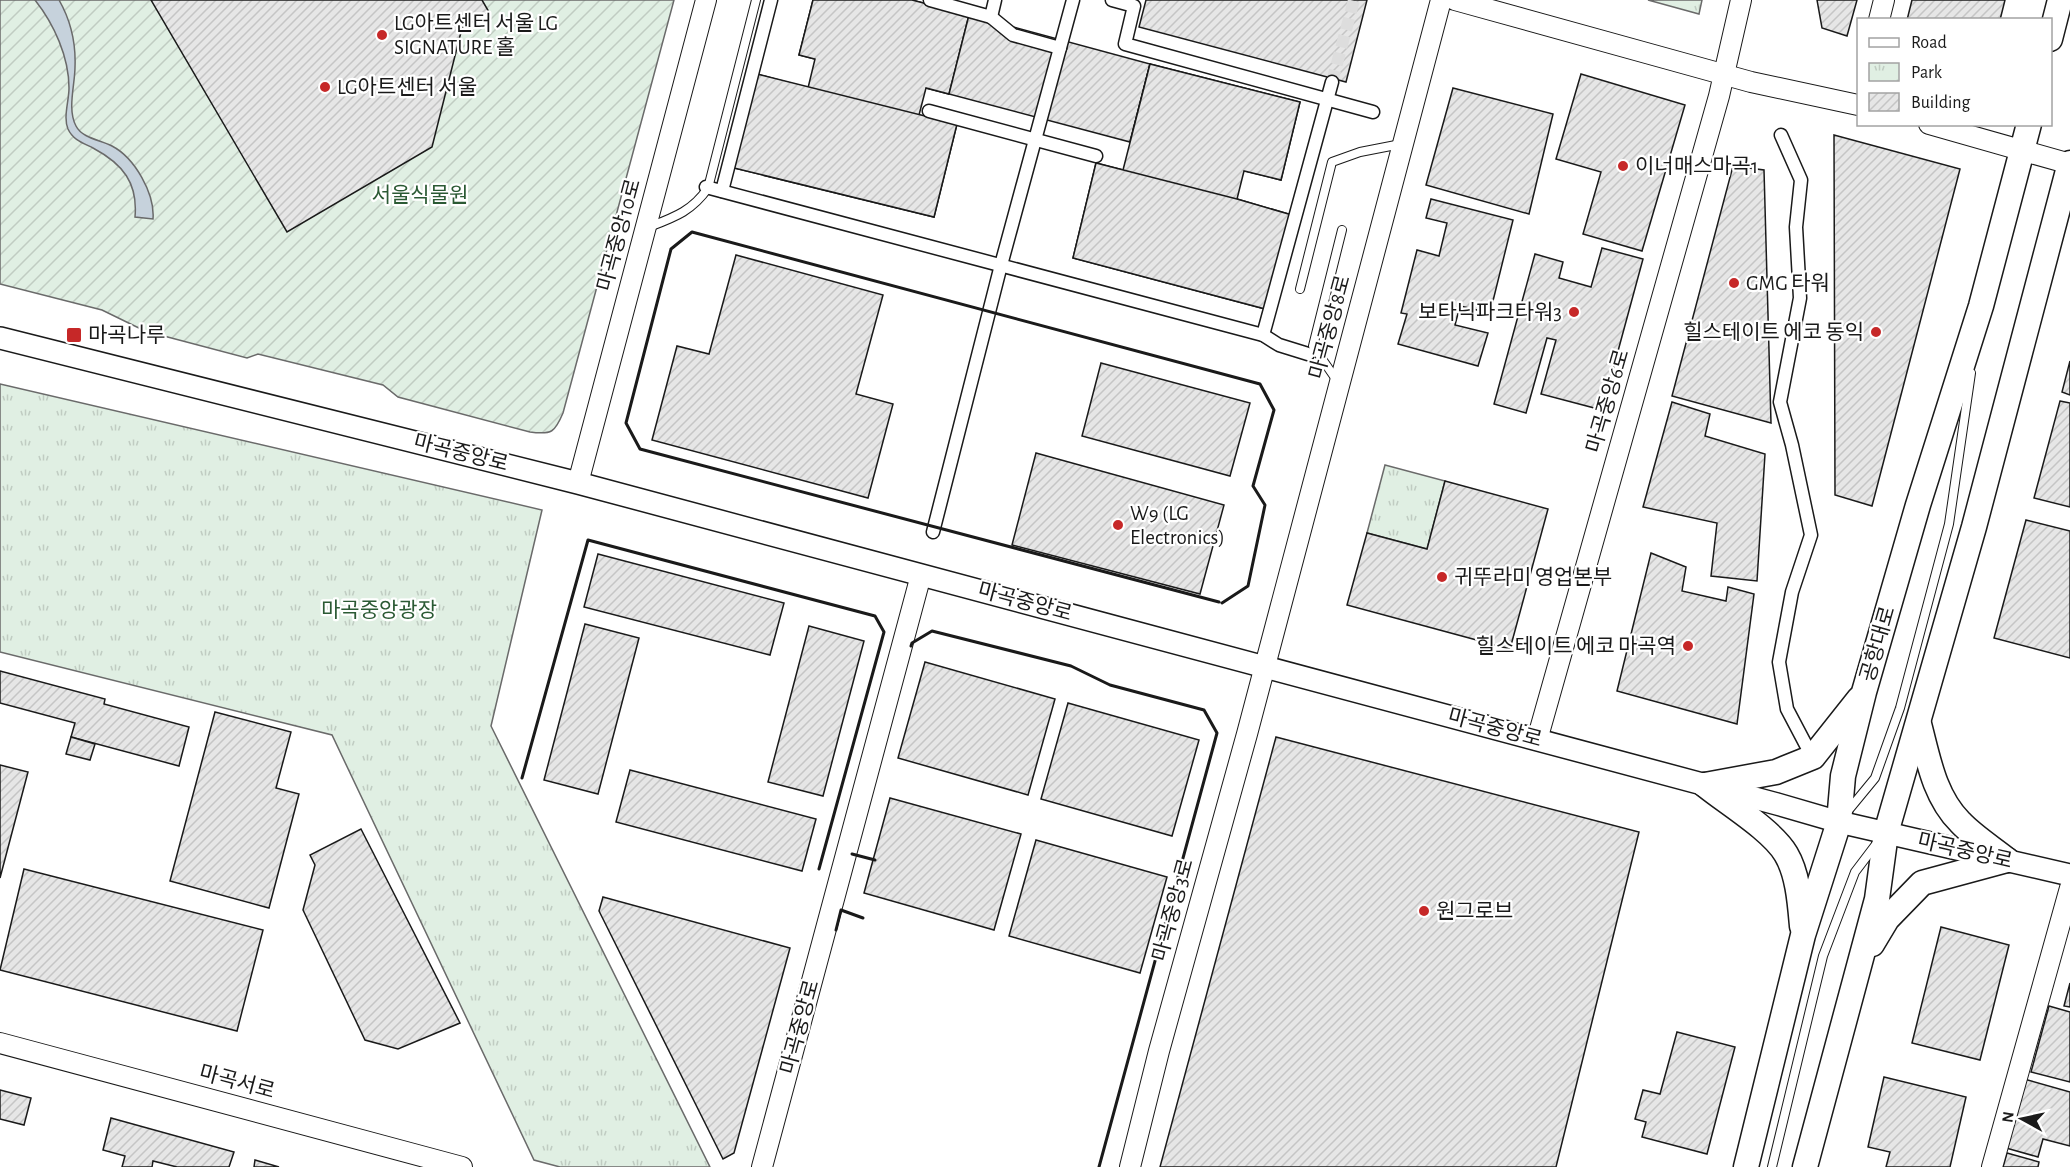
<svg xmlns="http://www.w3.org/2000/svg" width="2070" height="1167" font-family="'Alegreya Sans','Noto Sans KR',sans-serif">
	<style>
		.park { fill: url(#park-tufts); stroke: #6a6a6a; stroke-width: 1.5 }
		.garden { fill: url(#garden-furrows); stroke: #6a6a6a; stroke-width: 1.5 }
		.water { fill: #c6d2dc; stroke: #6a6a6a; stroke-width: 1.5 }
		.building { fill: url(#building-hatch); stroke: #1a1a1a; stroke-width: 1.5 }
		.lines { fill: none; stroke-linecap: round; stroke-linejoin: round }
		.pedestrian-tunnel { stroke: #ddd; stroke-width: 12; stroke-dasharray: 12 6; stroke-linecap: butt }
		.service-casing { stroke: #1a1a1a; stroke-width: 10 }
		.pedestrian-casing { stroke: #1a1a1a; stroke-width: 15 }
		.tertiary-casing { stroke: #1a1a1a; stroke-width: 22 }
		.secondary-casing { stroke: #1a1a1a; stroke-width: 24 }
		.primary-casing { stroke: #1a1a1a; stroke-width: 27 }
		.service { stroke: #fff; stroke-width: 8 }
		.pedestrian { stroke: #fff; stroke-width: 12 }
		.tertiary { stroke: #fff; stroke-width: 20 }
		.secondary { stroke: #fff; stroke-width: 21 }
		.primary { stroke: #fff; stroke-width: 24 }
		.wall { stroke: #1a1a1a; stroke-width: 3 }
		.poi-dot { fill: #c62828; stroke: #fff; stroke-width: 2 }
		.labels { text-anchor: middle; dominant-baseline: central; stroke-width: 4.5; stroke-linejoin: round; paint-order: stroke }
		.poi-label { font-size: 21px; fill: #1a1a1a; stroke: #fff; text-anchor: start }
		.park-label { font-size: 21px; fill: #2b5a34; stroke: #fff }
		.street-label { font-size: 21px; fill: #1a1a1a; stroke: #fff }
	</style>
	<defs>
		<pattern id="park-tufts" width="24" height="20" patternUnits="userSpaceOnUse" patternTransform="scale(1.5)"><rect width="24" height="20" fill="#e0efe3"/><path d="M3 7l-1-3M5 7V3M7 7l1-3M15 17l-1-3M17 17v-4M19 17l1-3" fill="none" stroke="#c0ccc2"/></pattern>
		<pattern id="garden-furrows" width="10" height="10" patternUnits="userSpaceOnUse" patternTransform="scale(1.5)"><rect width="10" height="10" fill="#e0efe3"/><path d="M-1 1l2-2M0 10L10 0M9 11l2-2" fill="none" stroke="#c0ccc2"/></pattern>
		<pattern id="building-hatch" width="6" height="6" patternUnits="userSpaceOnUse" patternTransform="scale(1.5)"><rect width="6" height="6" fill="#e6e6e6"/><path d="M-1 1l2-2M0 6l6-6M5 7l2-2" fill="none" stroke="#c5c5c5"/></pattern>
	</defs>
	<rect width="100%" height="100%" fill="#fff"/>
	<!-- park -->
	<g class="park">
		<polygon points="1648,0 1702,0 1699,14"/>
		<polygon points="0,384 542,510 491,726 710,1167 560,1167 534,1160 332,735 0,652"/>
		<polygon points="1385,465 1445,481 1427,549 1367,533"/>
	</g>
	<!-- garden -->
	<path class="garden" d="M0,0H674L563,413C555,432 552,435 530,432L398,397L383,385L258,354L247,358L145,331L102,310L0,284Z"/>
	<!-- water -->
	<path class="water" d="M35,0H59C71,21 76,43 75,67C75,85 67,109 76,126C82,138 100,140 112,146C135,158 155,194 153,219L135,217C138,183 123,164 93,148C83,143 73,140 68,129C63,117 69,101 69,88C69,57 54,24 35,0Z"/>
	<!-- building -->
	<g class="building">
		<polygon points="151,0 482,0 489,12 462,28 432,147 287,232"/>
		<polygon points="813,0 912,0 969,15 949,94 799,55"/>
		<polygon points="813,0 912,0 969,15 949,94 926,88 919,115 957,124 934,217 734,168 757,74 808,88 815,59 799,55"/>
		<polygon points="1146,0 1367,0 1346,82 1139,27"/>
		<polygon points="1817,0 1857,0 1847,36 1822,28"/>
		<polygon points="1912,0 2005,0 2000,20 1907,20"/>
		<polygon points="969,15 1150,64 1130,142 949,94"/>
		<polygon points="1150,64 1300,102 1281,180 1130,142"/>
		<polygon points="1150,64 1300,102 1281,180 1244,171 1237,199 1292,215 1269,310 1073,258 1096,163 1123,170"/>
		<polygon points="757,74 957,124 934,217 734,168"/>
		<polygon points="1581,74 1685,105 1642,251 1583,234 1601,172 1556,159"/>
		<polygon points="1453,88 1553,114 1529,214 1426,185"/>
		<polygon points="1834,135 1960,169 1872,506 1835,495"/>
		<polygon points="1096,163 1237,199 1292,215 1269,310 1073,258"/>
		<polygon points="1733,166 1764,170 1771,423 1672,396"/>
		<polygon points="1431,199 1513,220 1490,313 1460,306 1455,325 1488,333 1478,366 1398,344 1407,314 1401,313 1417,250 1439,256 1447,223 1426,218"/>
		<polygon points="1602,248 1643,259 1602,410 1541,394 1556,340 1547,338 1526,413 1494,404 1535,254 1563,262 1559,278 1591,287"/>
		<polygon points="736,255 883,295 856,394 893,404 868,498 652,440 677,346 709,354"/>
		<polygon points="2070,361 2070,395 2062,392"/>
		<polygon points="1101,363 1250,403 1230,476 1082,436"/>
		<polygon points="2060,401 2070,403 2070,507 2034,498"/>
		<polygon points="1672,402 1710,414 1705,436 1765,454 1757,581 1711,576 1717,523 1643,507"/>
		<polygon points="1036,453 1224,505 1200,594 1012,545"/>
		<polygon points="1445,481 1548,509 1510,649 1347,605 1367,533 1427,549"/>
		<polygon points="2026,520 2070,531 2070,658 1994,638"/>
		<polygon points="1651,553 1686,567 1682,591 1726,601 1728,587 1754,594 1737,724 1617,691"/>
		<polygon points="598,554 784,603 770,655 584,607"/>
		<polygon points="585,624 639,638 598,794 544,780"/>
		<polygon points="809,626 864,641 823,796 768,782"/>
		<polygon points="925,662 1055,699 1028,795 898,758"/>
		<polygon points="0,671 105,699 104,704 189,727 179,766 71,737 75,723 0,703"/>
		<polygon points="1068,703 1199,740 1172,836 1041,799"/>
		<polygon points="215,712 291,732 276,788 299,794 269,908 170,881"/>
		<polygon points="71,737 95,744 90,760 66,754"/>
		<polygon points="1276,737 1639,832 1556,1167 1160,1167"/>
		<polygon points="0,765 28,772 0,878"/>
		<polygon points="630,770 816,819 802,871 616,822"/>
		<polygon points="890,798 1021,834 994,930 864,893"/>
		<polygon points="361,829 460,1023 398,1049 365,1040 303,910 315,865 310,855"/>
		<polygon points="1036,840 1167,877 1140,973 1009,936"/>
		<polygon points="24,869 263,930 237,1031 0,970"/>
		<polygon points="603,897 790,948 734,1153 723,1159 599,911"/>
		<polygon points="1941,927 2009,945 1980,1060 1912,1043"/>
		<polygon points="2070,983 2070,1007 2064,1006"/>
		<polygon points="2049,1006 2070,1012 2070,1082 2031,1072"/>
		<polygon points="1677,1032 1735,1047 1707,1154 1642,1137 1646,1122 1635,1119 1643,1090 1660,1094"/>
		<polygon points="1884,1077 1966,1097 1950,1167 1886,1167 1890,1152 1868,1147"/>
		<polygon points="2024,1079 2070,1092 2070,1146 2043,1139 2038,1157 2006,1148"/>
		<polygon points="0,1090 31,1098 24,1125 0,1119"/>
		<polygon points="111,1118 234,1152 229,1167 177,1167 153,1161 152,1167 122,1167 125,1156 103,1150"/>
		<polygon points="2007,1153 2039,1162 2038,1167 2003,1167"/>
		<polygon points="255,1160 279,1167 254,1167"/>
	</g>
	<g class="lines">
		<!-- pedestrian-tunnel -->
		<polyline class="pedestrian-tunnel" points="1332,82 1354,0"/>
		<!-- service casing -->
		<g class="service-casing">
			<g id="service">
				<path d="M649,227C675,217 692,211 708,188L756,0"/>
				<polyline points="1300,289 1332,162 1360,152 1401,144"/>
				<polyline points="1338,382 1313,346 1342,230"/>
				<polyline points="1847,812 1875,778 1900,708 1949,524 1971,373"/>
				<polyline points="1772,1167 1823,956 1855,872 1877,843"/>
			</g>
		</g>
		<!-- pedestrian casing -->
		<g class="pedestrian-casing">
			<g id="pedestrian">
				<polyline points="930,0 991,17 995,0"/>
				<polyline points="1112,0 1134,6 1125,44 1373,112"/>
				<polyline points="991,17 1013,35 1060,48"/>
				<polyline points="929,111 1096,156"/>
				<polyline points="1781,135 1801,180 1796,227 1800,298 1780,402 1792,445 1811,535 1792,592 1779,662 1787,709 1807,747"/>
				<polyline points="706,187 1263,335 1279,345 1308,354"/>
				<polyline points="722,191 771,0"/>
				<polyline points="1263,335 1332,82"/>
				<polyline points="933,532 1001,265 1073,0"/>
			</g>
		</g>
		<!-- tertiary casing -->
		<g class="tertiary-casing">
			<g id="tertiary">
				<polyline points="1455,0 1751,82 1858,105"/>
				<polyline points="1879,20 1884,0"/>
				<polyline points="1929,124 2070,164"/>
				<polyline points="578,483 706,0"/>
				<polyline points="1537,740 1719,96 1741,0"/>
				<polyline points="0,1043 462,1167"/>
				<polyline points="762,1167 921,575"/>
				<polyline points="1130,1167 1159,1051 1247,734 1441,0"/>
				<polyline points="1992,1167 2070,888"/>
			</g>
		</g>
		<!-- secondary casing -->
		<g class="secondary-casing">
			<polyline id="secondary" points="0,338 578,483 1777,804 1839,822 2070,875"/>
		</g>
		<!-- primary casing -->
		<g class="primary-casing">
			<g id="primary">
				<polyline points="2050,39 2060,0"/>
				<path d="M1919,724C1928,758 1934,796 1960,822C1973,836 1992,848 2007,860"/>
				<polyline points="1705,785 1776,772 1813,757 1859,699"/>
				<path d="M1705,785C1727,803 1772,830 1786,854C1798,874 1800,903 1802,926"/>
				<polyline points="1872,944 1887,919 1922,883 2007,860"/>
				<polyline points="1746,1167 1803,935 1839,822 1843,776 1864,692 1918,505 1981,306 2029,124"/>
				<polyline points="1805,1167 1877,899 1886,833 1974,527 2070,163"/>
			</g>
		</g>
		<!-- service -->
		<use href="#service" class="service"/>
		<!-- pedestrian -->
		<use href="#pedestrian" class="pedestrian"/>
		<!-- tertiary -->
		<use href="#tertiary" class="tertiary"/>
		<!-- secondary -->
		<use href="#secondary" class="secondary"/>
		<!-- primary -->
		<use href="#primary" class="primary"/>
		<!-- wall -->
		<g class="wall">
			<polyline points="1219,602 640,449 626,423 671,249 692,232 1260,384 1274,410 1253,486 1265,505 1248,586 1222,603"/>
			<polyline points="911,646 912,643 932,631 1071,666 1110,685 1204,710 1217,733 1099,1167"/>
			<polyline points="522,778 588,540 875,616 884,632 819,869"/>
			<polyline points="852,854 875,860"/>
			<polyline points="836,930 841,910 863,918"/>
		</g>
	</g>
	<!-- markers -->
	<g class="poi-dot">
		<circle cx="382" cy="35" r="6"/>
		<circle cx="325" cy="87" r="6"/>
		<circle cx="1623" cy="166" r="6"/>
		<circle cx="1734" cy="283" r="6"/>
		<circle cx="1574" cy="312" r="6"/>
		<circle cx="1876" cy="332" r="6"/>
		<rect x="66" y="327" width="16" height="16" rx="3"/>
		<circle cx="1118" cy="525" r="6"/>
		<circle cx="1442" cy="577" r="6"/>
		<circle cx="1688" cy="646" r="6"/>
		<circle cx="1424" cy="911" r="6"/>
	</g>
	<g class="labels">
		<!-- poi labels -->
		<g class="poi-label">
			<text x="394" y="23">LG아트센터 서울 LG<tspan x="394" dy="24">SIGNATURE 홀</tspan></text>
			<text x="337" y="87">LG아트센터 서울</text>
			<text x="1635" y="166">이너매스마곡1</text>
			<text x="1746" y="283">GMG 타워</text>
			<text x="1562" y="312" text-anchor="end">보타닉파크타워3</text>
			<text x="1864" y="332" text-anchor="end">힐스테이트 에코 동익</text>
			<text x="88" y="335">마곡나루</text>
			<text x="1130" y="513">W9 (LG<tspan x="1130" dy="24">Electronics)</tspan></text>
			<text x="1454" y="577">귀뚜라미 영업본부</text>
			<text x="1676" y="646" text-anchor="end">힐스테이트 에코 마곡역</text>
			<text x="1436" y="911">원그로브</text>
		</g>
		<!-- park labels -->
		<g class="park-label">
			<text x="420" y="195">서울식물원</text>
			<text x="379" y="610">마곡중앙광장</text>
		</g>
		<!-- street labels -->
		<g class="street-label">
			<text transform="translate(619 235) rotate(-75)">마곡중앙10로</text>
			<text transform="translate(1330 327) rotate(-75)">마곡중앙8로</text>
			<text transform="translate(1608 401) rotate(-74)">마곡중앙6로</text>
			<text transform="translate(461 453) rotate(14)">마곡중앙로</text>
			<text transform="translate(1025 602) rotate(15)">마곡중앙로</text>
			<text transform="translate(1878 644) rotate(-74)">공항대로</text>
			<text transform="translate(1495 728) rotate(15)">마곡중앙로</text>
			<text transform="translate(1965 851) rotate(13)">마곡중앙로</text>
			<text transform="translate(1173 910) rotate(-75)">마곡중앙3로</text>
			<text transform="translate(800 1027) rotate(-75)">마곡중앙로</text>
			<text transform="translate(237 1082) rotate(15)">마곡서로</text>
		</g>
	</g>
	<!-- legend -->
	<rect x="1857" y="18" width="195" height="108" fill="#ffffff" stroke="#a3a3a3" stroke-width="1.5"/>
	<rect x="1869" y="38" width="30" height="9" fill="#ffffff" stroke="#a3a3a3" stroke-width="1.5"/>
	<text x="1911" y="48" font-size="18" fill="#1a1a1a">Road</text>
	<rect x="1869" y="63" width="30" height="18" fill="url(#park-tufts)" stroke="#a3a3a3" stroke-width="1.5"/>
	<text x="1911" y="78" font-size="18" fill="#1a1a1a">Park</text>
	<rect x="1869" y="93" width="30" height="18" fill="url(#building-hatch)" stroke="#a3a3a3" stroke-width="1.5"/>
	<text x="1911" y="108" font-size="18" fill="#1a1a1a">Building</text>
	<!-- north arrow -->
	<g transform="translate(2022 1119) rotate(278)" stroke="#ffffff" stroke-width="4.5" paint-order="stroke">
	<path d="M0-4.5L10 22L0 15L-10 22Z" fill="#1a1a1a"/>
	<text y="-9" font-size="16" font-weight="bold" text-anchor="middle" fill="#1a1a1a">N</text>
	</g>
</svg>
